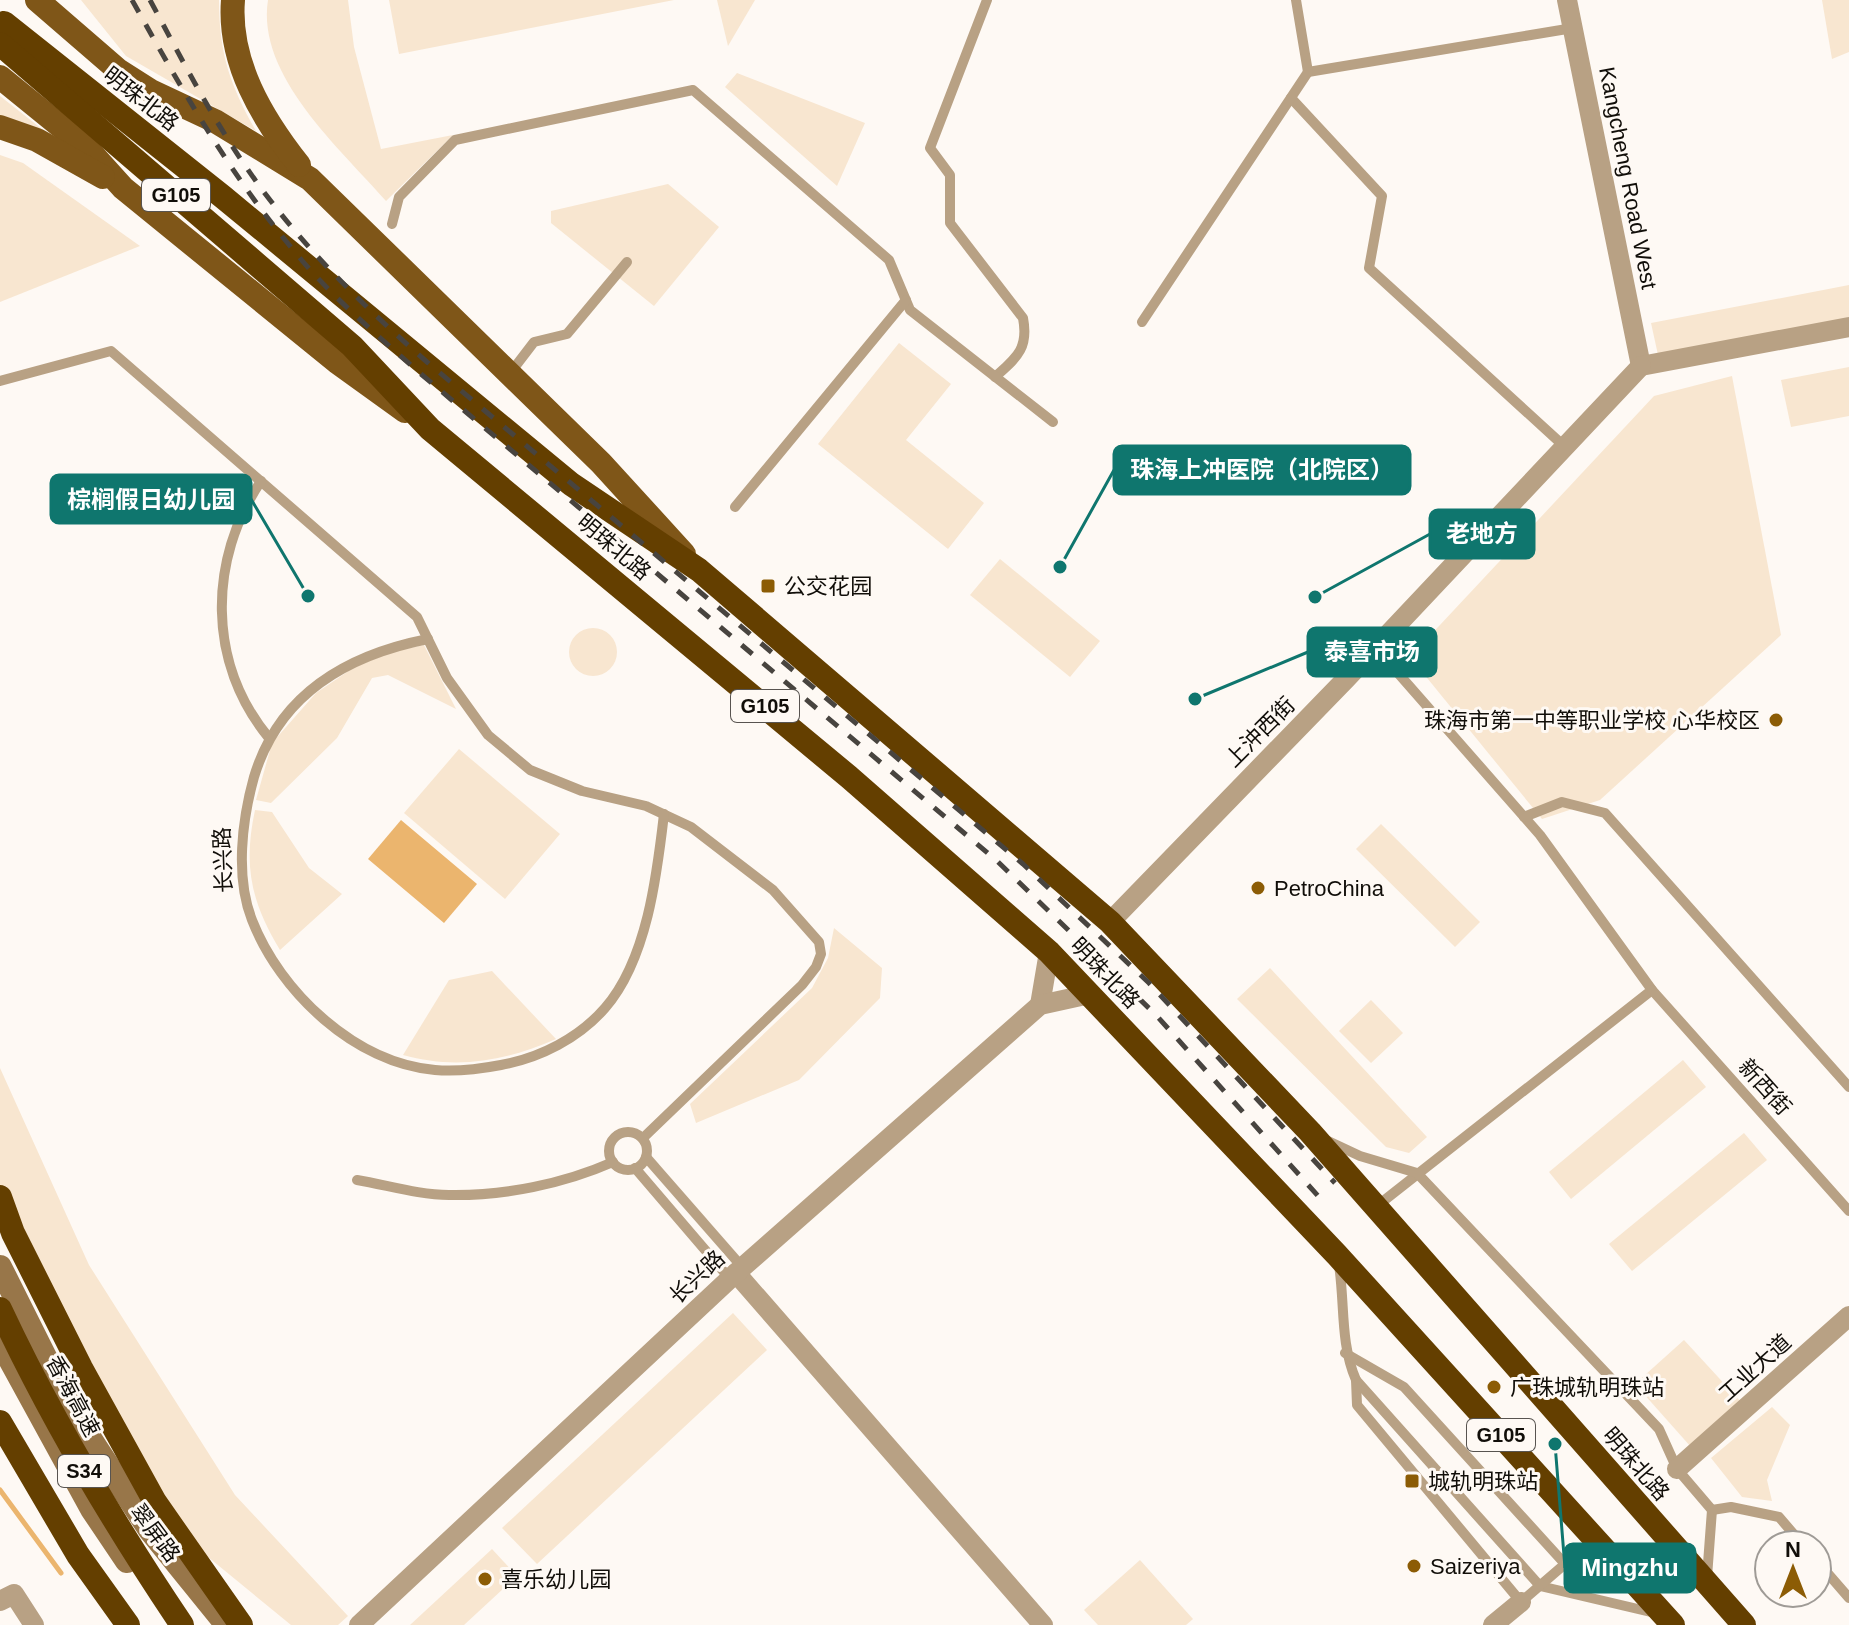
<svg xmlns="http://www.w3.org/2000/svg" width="1849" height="1625" font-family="Arial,'Noto Sans SC',sans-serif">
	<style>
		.green { fill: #f8e6d0 }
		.water { fill: #ebb56e }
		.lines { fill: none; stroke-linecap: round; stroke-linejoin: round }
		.stream { stroke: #ebb56e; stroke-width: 5 }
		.lane { stroke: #b8a184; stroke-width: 10 }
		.street { stroke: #b8a184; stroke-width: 20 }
		.secondary { stroke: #987649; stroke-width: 24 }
		.primary { stroke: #7f5618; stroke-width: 24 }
		.highway { stroke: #643f00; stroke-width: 24 }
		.rail { stroke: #48443f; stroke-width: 5; stroke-dasharray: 14 14; stroke-linecap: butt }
		.poi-dot { fill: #8c5c05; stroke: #fef9f4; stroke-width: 3 }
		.labels { text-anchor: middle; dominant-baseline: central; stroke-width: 6; stroke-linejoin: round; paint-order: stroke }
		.shield { fill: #fef9f4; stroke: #585450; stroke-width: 2 }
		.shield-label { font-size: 20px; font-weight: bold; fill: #110e09 }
		.street-label { font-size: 22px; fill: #110e09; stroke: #fef9f4 }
		.poi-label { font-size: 22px; fill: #110e09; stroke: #fef9f4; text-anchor: start }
		.leader { fill: none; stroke: #0f766e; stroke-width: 3 }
		.callout-dot { fill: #0f766e; stroke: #fef9f4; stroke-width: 3 }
		.callout { fill: #0f766e; stroke: #0f766e; stroke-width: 3 }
		.callout-label { font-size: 24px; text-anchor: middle; font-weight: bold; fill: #fff }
	</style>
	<rect width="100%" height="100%" fill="#fef9f4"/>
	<!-- green -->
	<g class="green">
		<path d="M81,0H219C219,54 230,85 256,131L126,56Z"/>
		<path d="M268,0H348L354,47L381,149L453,135L386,201C341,149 256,76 268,0Z"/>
		<polygon points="389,0 674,0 399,54"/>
		<polygon points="717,0 755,0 728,46"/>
		<polygon points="1822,0 1849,0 1849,52 1832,59"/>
		<polygon points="737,73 865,123 837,186 725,87"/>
		<polygon points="0,96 52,137 0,121"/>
		<polygon points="0,155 23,163 140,246 0,302"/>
		<polygon points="668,184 719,227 654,306 551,223 551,211"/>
		<polygon points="1849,285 1849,319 1658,355 1651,323"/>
		<polygon points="899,343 951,384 906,440 984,503 948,549 818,444"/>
		<polygon points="1849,367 1849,416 1791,427 1781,380"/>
		<polygon points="1732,376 1781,635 1600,800 1542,819 1410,657 1654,396"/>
		<polygon points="1000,559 1100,641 1070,677 970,595"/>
		<circle cx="593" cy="652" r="24"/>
		<polygon points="424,645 456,709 388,675 372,678 337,738 271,803 256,800 272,743 316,693 353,668 391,652"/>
		<polygon points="459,749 560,834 505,899 404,813"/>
		<path d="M255,810L272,812L309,868L342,894L280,950C251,902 243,866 255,810Z"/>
		<polygon points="1381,824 1480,922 1455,947 1356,849"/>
		<polygon points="834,928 882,968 880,998 799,1080 696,1123 690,1104 812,988 828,958"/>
		<polygon points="1270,968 1427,1137 1409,1153 1386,1147 1237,999"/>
		<path d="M492,971L556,1039C506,1061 456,1070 403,1055L449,980Z"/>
		<polygon points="1371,1000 1403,1033 1371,1063 1339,1031"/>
		<polygon points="1683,1060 1706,1087 1571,1199 1549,1172"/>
		<polygon points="0,1068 89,1265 235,1495 348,1616 338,1625 291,1625 164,1521 0,1209"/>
		<polygon points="1744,1133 1767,1160 1632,1271 1609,1244"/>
		<polygon points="733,1313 767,1350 537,1564 502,1528"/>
		<polygon points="1684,1340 1741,1402 1691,1447 1635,1384"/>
		<polygon points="1772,1407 1790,1425 1767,1480 1772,1501 1742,1497 1711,1458"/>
		<polygon points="492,1549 517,1576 464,1625 410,1625"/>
		<polygon points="1140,1560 1193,1619 1186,1625 1098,1625 1084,1610"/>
	</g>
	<!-- water -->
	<polygon class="water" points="401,820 477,884 444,923 368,859"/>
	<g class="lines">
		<!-- stream -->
		<polyline class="stream" points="0,1490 61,1573"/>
		<!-- lane -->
		<g class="lane">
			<path d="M987,0L930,148L950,175V223L1023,318C1029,349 1016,358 995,377"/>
			<polyline points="1296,0 1308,72 1573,28"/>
			<polyline points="1291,98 1382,196 1369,268 1565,447"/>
			<polyline points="392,224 399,197 455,140 693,90 889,260 910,310 1053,422"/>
			<polyline points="1142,322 1308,72"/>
			<polyline points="511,372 534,342 567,334 627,262"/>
			<polyline points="0,381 111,351 417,617 447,678 488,735 530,770 582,791 646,806 691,827 773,890 819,942 821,954 816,967 802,985 643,1138"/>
			<path d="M261,481C208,560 207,663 269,738"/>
			<polyline points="735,507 906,300"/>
			<path d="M428,639C347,655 279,694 254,777C242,820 235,877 252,920C280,992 355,1063 435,1070C457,1072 480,1069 501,1065C540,1058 579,1038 605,1008C647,960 657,875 664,814"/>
			<polyline points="1376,648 1540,835 1652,990 1377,1206"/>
			<polyline points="1524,817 1562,802 1605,813 1849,1087"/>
			<polyline points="1652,990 1849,1211"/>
			<circle cx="628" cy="1151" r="19"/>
			<polyline points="1328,1141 1360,1156 1417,1173 1659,1429 1677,1469 1712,1510 1707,1577"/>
			<polyline points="646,1157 743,1268"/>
			<polyline points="635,1168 730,1279"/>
			<path d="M357,1180C387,1185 419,1195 449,1195C504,1196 563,1184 613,1162"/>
			<path d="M1339,1265C1345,1304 1340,1343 1356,1380L1540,1586L1655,1613"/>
			<polyline points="1345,1353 1404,1387 1565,1564 1521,1602 1357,1405 1356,1380"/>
			<polyline points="1712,1510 1731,1507 1779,1517 1803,1545"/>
			<polyline points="1817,1561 1849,1598"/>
		</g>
		<!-- street -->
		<g class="street">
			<polyline points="1567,0 1641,366"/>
			<polyline points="1641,366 1849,327"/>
			<polyline points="1110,922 1346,679 1641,366"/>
			<polyline points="1040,1005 1049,952"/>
			<polyline points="736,1273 1043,1625"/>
			<polyline points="1677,1469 1849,1316"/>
			<polyline points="0,1601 14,1594 34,1625"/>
			<polyline points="359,1625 736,1273 1040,1005 1090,994"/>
			<polyline points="1493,1625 1521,1602"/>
		</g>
		<!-- secondary -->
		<g class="secondary">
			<polyline points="0,1267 72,1411 150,1530 227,1625"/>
			<polyline points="0,1341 92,1509 127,1561"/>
		</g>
		<!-- primary -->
		<g class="primary">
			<polyline points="37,0 118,70 151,91 215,121 310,179 601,463 684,554"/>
			<path d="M233,0C228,62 262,118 299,165"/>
			<polyline points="0,77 86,147 123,188 337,362 405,411"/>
			<polyline points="0,127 37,140 103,177"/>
		</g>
		<!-- highway -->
		<g class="highway">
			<polyline points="4,23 223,197 571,484 699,570 1110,922 1310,1132 1744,1625"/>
			<polyline points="0,44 352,346 430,429 849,777 1049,952 1337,1255 1673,1625"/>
			<polyline points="0,1197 13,1233 81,1368 155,1502 241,1625"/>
			<path d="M0,1309C52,1420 114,1524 182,1625"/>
			<polyline points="0,1422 78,1555 128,1625"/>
		</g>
		<!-- rail -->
		<g class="rail">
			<path d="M132,0C180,86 227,170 290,246C328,294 376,334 421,374L996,860L1156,1015L1319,1197"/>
			<path d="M150,0C187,69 222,138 270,200C316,260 370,312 427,362L1023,864L1149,983L1335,1183"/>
		</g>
	</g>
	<!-- markers -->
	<g class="poi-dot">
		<rect x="760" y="578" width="16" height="16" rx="4"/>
		<circle cx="1776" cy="720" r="8"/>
		<circle cx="1258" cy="888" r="8"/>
		<circle cx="1494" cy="1387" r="8"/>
		<rect x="1404" y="1473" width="16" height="16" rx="4"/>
		<circle cx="1414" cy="1566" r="8"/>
		<circle cx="485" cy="1579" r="8"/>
	</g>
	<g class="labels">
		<!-- shield labels -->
		<g class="shield">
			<rect x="142" y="179" width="68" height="32" rx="6"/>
			<rect x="731" y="690" width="68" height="32" rx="6"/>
			<rect x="1467" y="1419" width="68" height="32" rx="6"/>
			<rect x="58" y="1455" width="52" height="32" rx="6"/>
		</g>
		<g class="shield-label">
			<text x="176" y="195">G105</text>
			<text x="765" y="706">G105</text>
			<text x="1501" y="1435">G105</text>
			<text x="84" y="1471">S34</text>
		</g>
		<!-- street labels -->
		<g class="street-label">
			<text transform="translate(141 99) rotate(38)">明珠北路</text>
			<text transform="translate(1628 178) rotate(79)">Kangcheng Road West</text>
			<text transform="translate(614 547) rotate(40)">明珠北路</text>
			<text transform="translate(1260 732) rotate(-45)">上沖西街</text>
			<text transform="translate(223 860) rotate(-92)">长兴路</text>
			<text transform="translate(1105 973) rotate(46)">明珠北路</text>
			<text transform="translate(1765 1087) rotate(48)">新西街</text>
			<text transform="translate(697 1277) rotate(-43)">长兴路</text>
			<text transform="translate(1755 1368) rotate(-42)">工业大道</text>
			<text transform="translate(73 1396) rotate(62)">香海高速</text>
			<text transform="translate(1636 1464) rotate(49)">明珠北路</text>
			<text transform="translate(155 1533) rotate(53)">翠屏路</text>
		</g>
		<!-- poi labels -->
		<g class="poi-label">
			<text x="784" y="586">公交花园</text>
			<text x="1760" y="720" text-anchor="end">珠海市第一中等职业学校 心华校区</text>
			<text x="1274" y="888">PetroChina</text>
			<text x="1510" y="1387">广珠城轨明珠站</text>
			<text x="1428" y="1481">城轨明珠站</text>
			<text x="1430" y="1566">Saizeriya</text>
			<text x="501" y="1579">喜乐幼儿园</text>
		</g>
	</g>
	<!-- callouts -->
	<path class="leader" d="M1060 567L1114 470M308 596L251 499M1315 597L1430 534M1195 699L1308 652M1555 1444L1565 1568"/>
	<g class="callout-dot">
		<circle cx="1060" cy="567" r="8"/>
		<circle cx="308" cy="596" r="8"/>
		<circle cx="1315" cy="597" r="8"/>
		<circle cx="1195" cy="699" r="8"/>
		<circle cx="1555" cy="1444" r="8"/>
	</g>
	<g class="callout">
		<rect x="1114" y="446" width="296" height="48" rx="8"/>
		<rect x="51" y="475" width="200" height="48" rx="8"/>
		<rect x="1430" y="510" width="104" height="48" rx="8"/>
		<rect x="1308" y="628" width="128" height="48" rx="8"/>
		<rect x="1565" y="1544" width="130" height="48" rx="8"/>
	</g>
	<g class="callout-label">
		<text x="1262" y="478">珠海上冲医院（北院区）</text>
		<text x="151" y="508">棕榈假日幼儿园</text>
		<text x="1482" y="542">老地方</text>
		<text x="1372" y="660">泰喜市场</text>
		<text x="1630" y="1576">Mingzhu</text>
	</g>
	<!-- north arrow -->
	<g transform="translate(1793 1569)"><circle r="38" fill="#fef9f4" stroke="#9f9b96" stroke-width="2"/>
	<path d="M0-6L14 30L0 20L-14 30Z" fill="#8c5c05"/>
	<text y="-12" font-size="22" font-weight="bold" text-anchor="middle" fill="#110e09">N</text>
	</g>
</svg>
